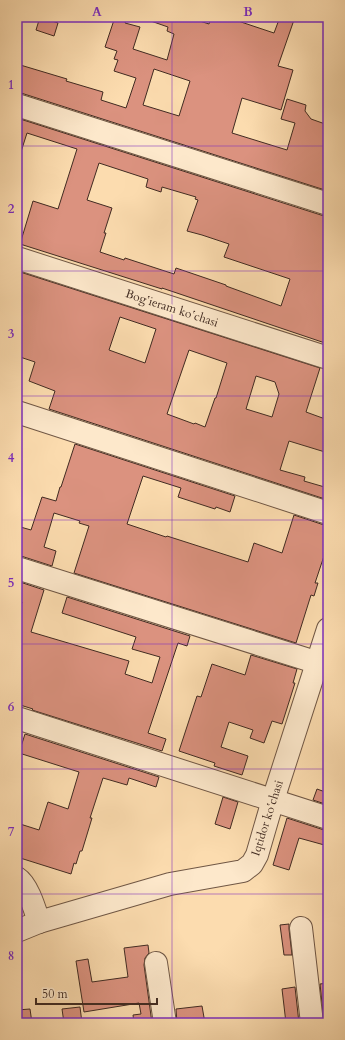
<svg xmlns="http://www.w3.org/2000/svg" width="345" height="1040" font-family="Cardo,serif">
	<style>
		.building { fill: #db927f; stroke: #412b22; fill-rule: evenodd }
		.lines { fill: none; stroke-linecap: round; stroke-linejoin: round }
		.minor-casing { stroke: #705745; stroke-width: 24 }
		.minor { stroke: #fde8cb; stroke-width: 22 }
		.grid { fill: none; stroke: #7b2cbf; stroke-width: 1; stroke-opacity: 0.55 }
		.labels { text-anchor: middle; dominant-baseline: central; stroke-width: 4; stroke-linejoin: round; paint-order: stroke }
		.street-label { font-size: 12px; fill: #412b22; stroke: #fde8cb }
		.neatline { fill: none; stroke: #7b2cbf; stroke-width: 1.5 }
		.grid-label { font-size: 13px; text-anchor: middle; font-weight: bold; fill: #7b2cbf }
	</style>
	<rect width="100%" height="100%" fill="#fcdcaf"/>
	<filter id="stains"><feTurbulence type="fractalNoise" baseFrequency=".005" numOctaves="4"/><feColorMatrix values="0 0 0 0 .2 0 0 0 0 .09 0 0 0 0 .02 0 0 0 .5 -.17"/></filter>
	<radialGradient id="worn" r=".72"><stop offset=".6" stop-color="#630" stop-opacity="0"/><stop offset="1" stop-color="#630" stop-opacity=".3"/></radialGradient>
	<!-- building -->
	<g class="building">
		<polygon points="40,17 58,23 54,36 36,30"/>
		<path d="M115,17H127L125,23L140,27L133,49L167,60L174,34L167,31L168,27L145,19V17H187L209,24L211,17H226L274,33L280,17H295L278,66L293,70L281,110L242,98L232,133L287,150L295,123L281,119L287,99L306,105L305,111L311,119L328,125V191L21,93H17V64L67,79L66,81L103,92L101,100L126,108L136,78L114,71L118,60L114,59L117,51L105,47ZM154,69L190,81L179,116L143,105Z"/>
		<path d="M17,118L324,216H328V334L325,343L162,288V289L20,244L33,201L58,209L77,149L27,133L20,155H17ZM99,163L148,179L146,187L161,192L162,187L196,197L195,199L198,200L187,231L202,235L229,244L224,257L290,279L281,306L226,286V285L176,268L174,274L125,258L124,260L100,252L106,233H104L112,208L87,200Z"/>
		<path d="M17,271L320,368L306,412L328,420V444L325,452L289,441L280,470L305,477L304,481L328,488V500L49,409L55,391L29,381L35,362L17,356ZM120,317L156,329L145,363L109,350ZM189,350L227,363L216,398H215L205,427L195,423L194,424L167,414ZM256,376L275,382L279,394L272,417L246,409Z"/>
		<polygon points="75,444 235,496 230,512 216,507 215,509 178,497 181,488 143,476 127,524 166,537 167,536 248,562 254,543 282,553 294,515 324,525 328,525 328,544 315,583 318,583 314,596 311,595 296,643 74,573 89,526 79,523 80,521 54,513 44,547 56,551 52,566 21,556 17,556 17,526 31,530 42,497 56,501 60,487 61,487"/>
		<polygon points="17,581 44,590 31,632 129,661 125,674 152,683 160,657 132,649 136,637 62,613 67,597 190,636 187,646 178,643 148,733 166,739 162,751 32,710 33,709 17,704 17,619 22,602 17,601"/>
		<polygon points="251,655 297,669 293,683 295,683 282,724 272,721 264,743 250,738 253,730 229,722 221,747 248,756 242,775 214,766 215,763 179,751 197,696 201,697 212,664 245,675"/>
		<polygon points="25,734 159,777 156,787 129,778 127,785 103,778 90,818 92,818 82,851 80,851 76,864 74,863 71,874 17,857 17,823 39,830 48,802 68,809 79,772 19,753"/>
		<polygon points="317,789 328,793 328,805 313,800"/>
		<polygon points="223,797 238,802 230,829 215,824"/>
		<polygon points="287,818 324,830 328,830 328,846 299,838 289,870 273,865"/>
		<polygon points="289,924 289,929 292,955 284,955 280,925"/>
		<polygon points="148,945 149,953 145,958 144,965 152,1023 134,1023 133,1015 141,1014 139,1003 84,1012 76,961 88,959 92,982 128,977 124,948"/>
		<polygon points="328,983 328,1023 324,1023 320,984"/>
		<polygon points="295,987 299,1023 286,1023 282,989"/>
		<polygon points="202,1006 205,1023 177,1023 176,1009"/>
		<polygon points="80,1007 82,1023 64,1023 62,1009"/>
		<polygon points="30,1009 32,1023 17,1023 17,1010"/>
	</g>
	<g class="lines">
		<!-- minor casing -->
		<g class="minor-casing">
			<g id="minor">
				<polyline points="17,105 328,204"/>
				<polyline points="17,258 328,358"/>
				<polyline points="17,412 328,513"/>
				<polyline points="17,568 328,666"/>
				<polyline points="17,718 328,818"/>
				<path d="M17,878C28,885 35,910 39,922"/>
				<polyline points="301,928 312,1023"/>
				<polyline points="17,931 39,922 170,884 243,871 252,864 257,855 273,800 328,629"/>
				<polyline points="156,963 165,1023"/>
			</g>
		</g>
		<!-- minor -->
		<use href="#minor" class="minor"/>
	</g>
	<!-- grid -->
	<path class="grid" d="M172,17V1023M17,146H328M17,271H328M17,396H328M17,520H328M17,644H328M17,769H328M17,894H328"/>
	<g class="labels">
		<!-- street labels -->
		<g class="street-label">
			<text transform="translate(172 308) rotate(18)">Bogʻieram koʻchasi</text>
			<text transform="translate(267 818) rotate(-72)">Iqtidor koʻchasi</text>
		</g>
	</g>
	<!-- margin -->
	<rect width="345" height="1040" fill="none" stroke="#fcdcaf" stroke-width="44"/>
	<!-- scale -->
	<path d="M36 998v6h121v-6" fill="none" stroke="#412b22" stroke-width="2"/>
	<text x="42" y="998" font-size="12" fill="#412b22" stroke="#fde8cb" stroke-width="3" paint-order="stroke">50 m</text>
	<rect x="22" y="22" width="301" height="996" class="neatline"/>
	<g class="grid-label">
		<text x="97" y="16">A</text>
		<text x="248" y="16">B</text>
		<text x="11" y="89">1</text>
		<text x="11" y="213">2</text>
		<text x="11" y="338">3</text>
		<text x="11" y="462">4</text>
		<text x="11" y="587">5</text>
		<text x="11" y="711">6</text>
		<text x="11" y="836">7</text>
		<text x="11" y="960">8</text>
	</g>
	<rect width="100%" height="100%" filter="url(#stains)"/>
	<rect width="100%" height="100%" fill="url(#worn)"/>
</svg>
